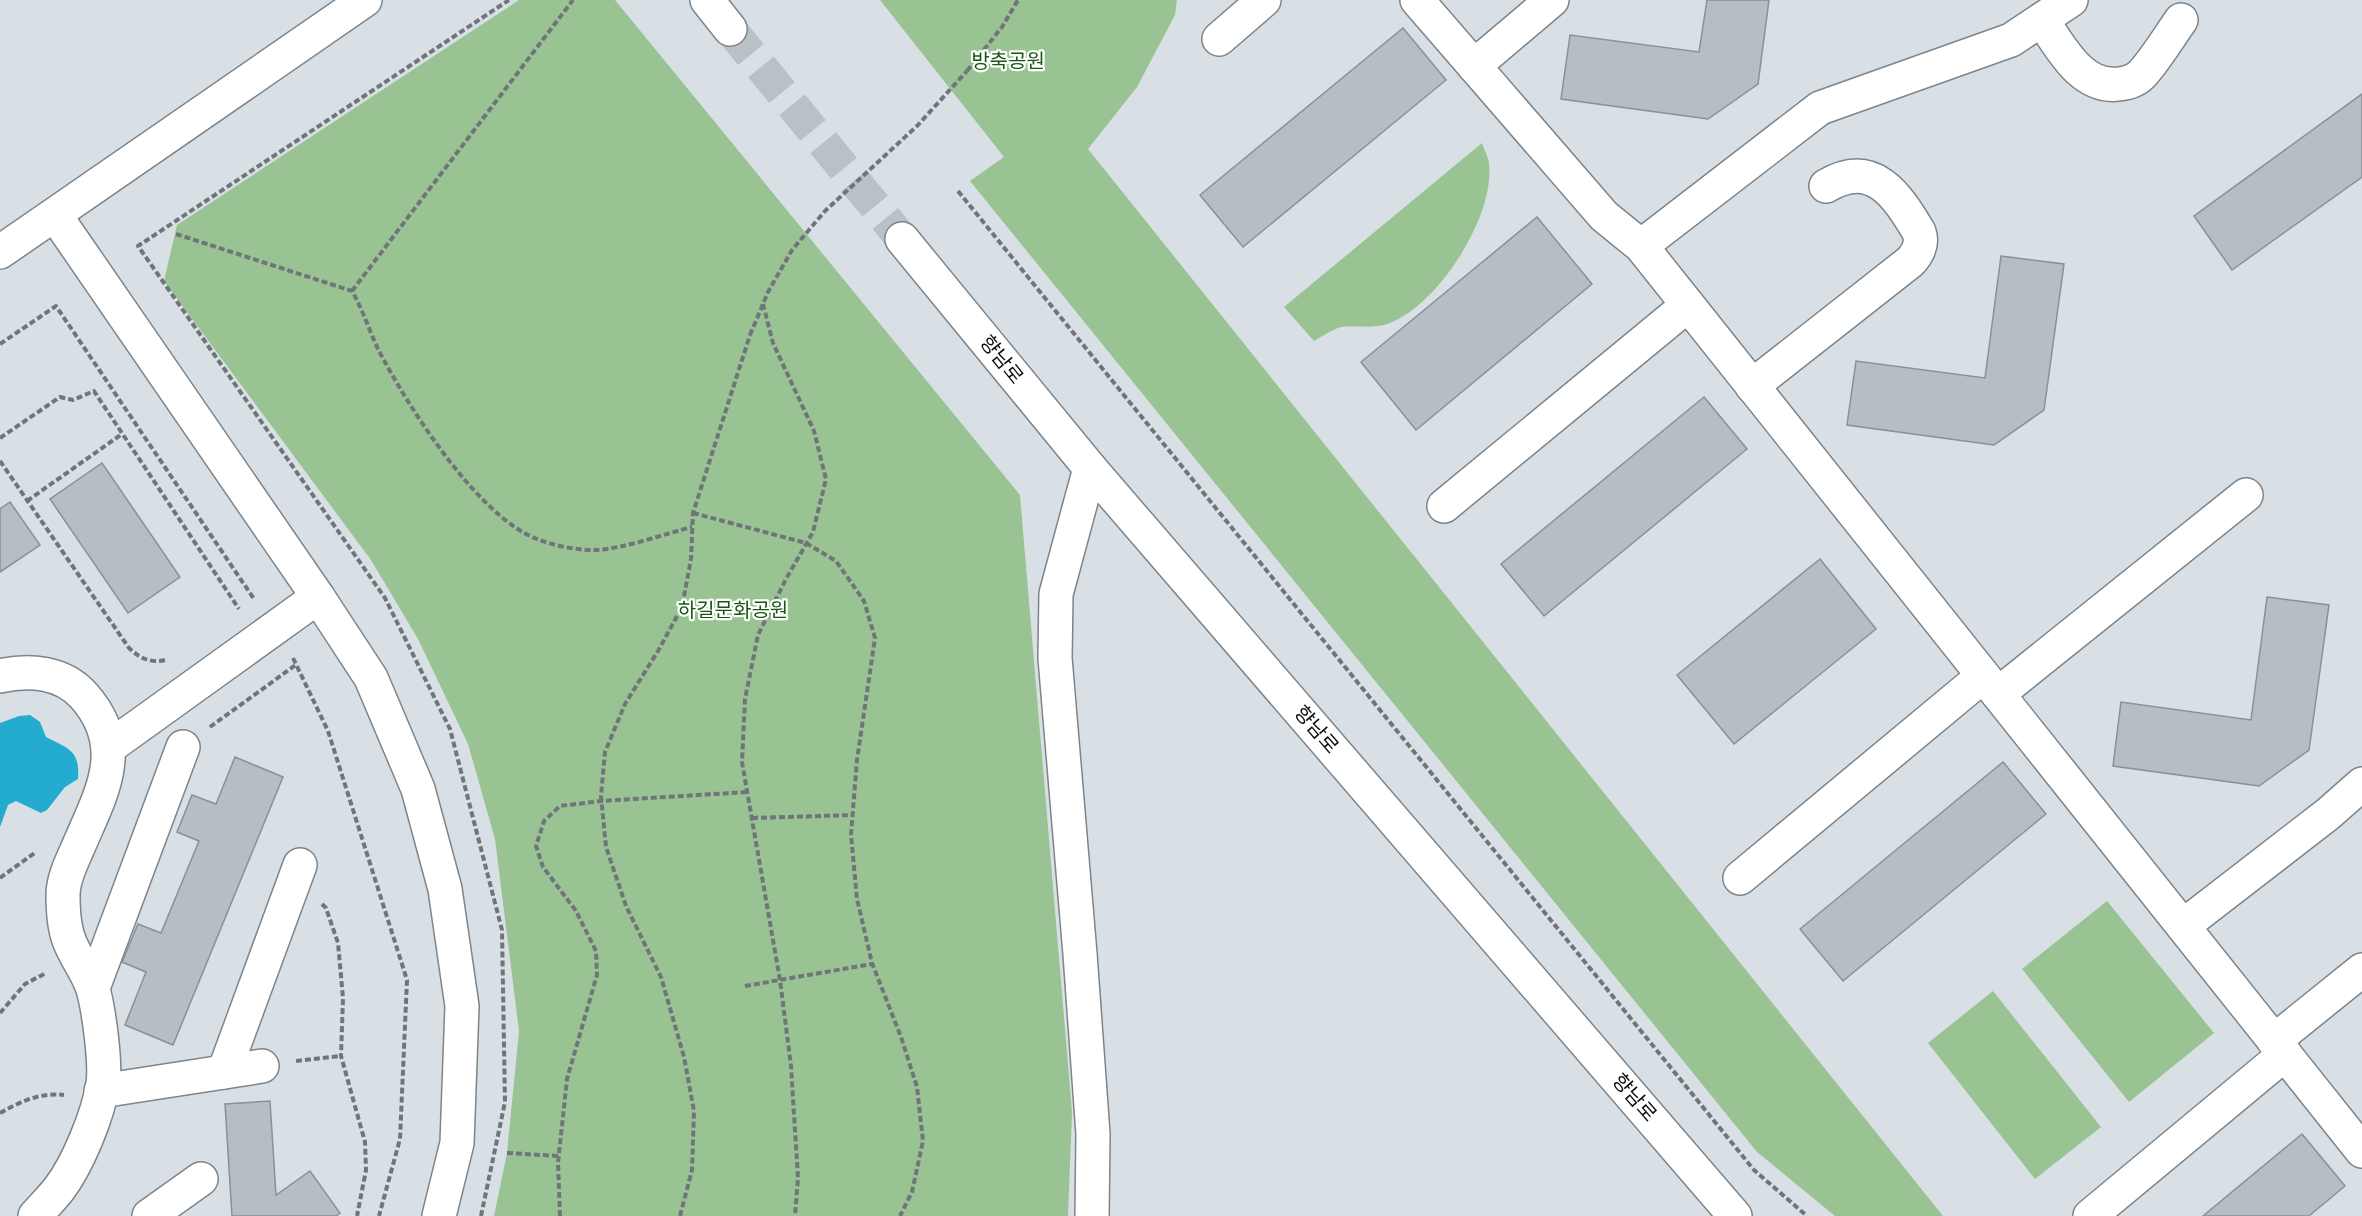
<svg xmlns="http://www.w3.org/2000/svg" width="2362" height="1216" font-family="'Sofia Sans Condensed','Noto Sans KR',sans-serif">
	<style>
		.green { fill: #99c393 }
		.water { fill: #23abd0 }
		.building { fill: #b6bdc4; stroke: #899096; stroke-width: 1.5 }
		.lines { fill: none; stroke-linecap: round; stroke-linejoin: round }
		.secondary-tunnel { stroke: #b9c0c6; stroke-width: 33; stroke-dasharray: 33 16; stroke-linecap: butt }
		.street-casing { stroke: #7d848a; stroke-width: 36 }
		.secondary-casing { stroke: #7d848a; stroke-width: 36 }
		.path { stroke: #707579; stroke-width: 4; stroke-dasharray: 6 3; stroke-linecap: butt }
		.street { stroke: #fff; stroke-width: 33 }
		.secondary { stroke: #fff; stroke-width: 33 }
		.path-bridge { stroke: #707579; stroke-width: 4; stroke-dasharray: 6 3; stroke-linecap: butt }
		.labels { text-anchor: middle; dominant-baseline: central; stroke-width: 4.5; stroke-linejoin: round; paint-order: stroke }
		.park-label { font-size: 20px; fill: #185711; stroke: #fff }
		.street-label { font-size: 20px; fill: #0a0c0e; stroke: #fff }
	</style>
	<rect width="100%" height="100%" fill="#d8e0e6"/>
	<!-- green -->
	<g class="green">
		<polygon points="519,0 615,0 1020,495 1072,1112 1068,1216 494,1216 507,1153 519,1031 495,839 468,744 418,639 371,560 164,281 177,225"/>
		<polygon points="880,0 1177,0 1175,15 1137,87 1088,149 1943,1216 1835,1216 1757,1152 970,181 1004,157"/>
		<path d="M1482,143C1484,150 1489,158 1489,165C1495,217 1435,311 1384,325C1369,329 1352,324 1338,328C1330,331 1321,337 1314,341L1284,307Z"/>
		<polygon points="2107,901 2214,1033 2129,1102 2022,969"/>
		<polygon points="1993,991 2101,1127 2035,1179 1928,1043"/>
	</g>
	<!-- water -->
	<path class="water" d="M30,715L40,722L46,737C69,749 80,750 78,779L65,787L47,810L41,813L16,801L8,805L0,827V723L19,716Z"/>
	<!-- building -->
	<g class="building">
		<polygon points="1707,0 1769,0 1758,84 1708,119 1561,99 1570,35 1699,52"/>
		<polygon points="1403,28 1446,80 1243,247 1200,195"/>
		<polygon points="2362,94 2362,177 2232,270 2194,216"/>
		<polygon points="1537,217 1592,284 1416,430 1361,362"/>
		<polygon points="2001,256 2064,264 2044,410 1994,445 1847,425 1856,361 1985,378"/>
		<polygon points="1704,397 1747,449 1544,616 1501,564"/>
		<polygon points="102,463 180,577 128,613 50,499"/>
		<polygon points="10,502 40,545 0,572 0,509"/>
		<polygon points="1820,559 1876,629 1734,744 1677,675"/>
		<polygon points="2267,597 2329,605 2309,750 2259,786 2113,766 2121,702 2251,720"/>
		<polygon points="235,757 283,777 173,1045 125,1025 146,972 122,962 138,924 161,933 199,841 177,832 192,795 216,804"/>
		<polygon points="2003,762 2046,814 1843,981 1800,929"/>
		<polygon points="270,1101 276,1195 310,1171 340,1213 336,1216 232,1216 225,1104"/>
		<polygon points="2302,1134 2345,1186 2309,1216 2203,1216"/>
	</g>
	<g class="lines">
		<!-- secondary-tunnel -->
		<polyline class="secondary-tunnel" points="730,29 902,239"/>
		<!-- street casing -->
		<g class="street-casing">
			<g id="street">
				<polyline points="1417,0 1604,216 1641,246 2362,1151"/>
				<path d="M2042,20C2060,46 2081,89 2119,84C2128,83 2137,80 2143,73C2157,57 2169,37 2181,20"/>
				<polyline points="1219,39 1264,0"/>
				<polyline points="1474,66 1552,0"/>
				<polyline points="55,215 318,597 371,678 418,789 445,889 462,1006 457,1143 439,1216"/>
				<polyline points="1641,246 1820,108 2011,40 2071,0"/>
				<path d="M1752,386L1911,261C1918,253 1923,243 1919,232C1897,195 1873,158 1826,186"/>
				<polyline points="1090,468 1056,594 1055,658 1080,954 1093,1134 1092,1216"/>
				<polyline points="1444,506 1688,305"/>
				<path d="M0,676C29,669 63,672 84,696C131,749 99,797 76,852C70,865 63,881 63,895C63,909 64,927 69,940C75,957 88,972 93,989C99,1011 106,1063 103,1084C98,1115 78,1164 59,1189C52,1198 43,1207 35,1216"/>
				<polyline points="1998,694 2246,495"/>
				<polyline points="108,748 318,597"/>
				<polyline points="1740,878 1983,676"/>
				<polyline points="2183,926 2328,814 2362,784"/>
				<polyline points="93,988 183,747"/>
				<polyline points="2274,1041 2362,970"/>
				<polyline points="224,1072 300,865"/>
				<polyline points="101,1091 262,1066"/>
				<polyline points="149,1216 201,1179"/>
				<polyline points="2090,1216 2285,1054"/>
			</g>
		</g>
		<!-- secondary casing -->
		<g class="secondary-casing">
			<g id="secondary">
				<polyline points="707,0 730,29"/>
				<polyline points="902,239 1090,468 1735,1216"/>
				<polyline points="0,252 365,0"/>
			</g>
		</g>
		<!-- path -->
		<g class="path">
			<polyline points="967,71 1002,27 1018,0"/>
			<polyline points="958,191 1754,1170 1807,1216"/>
			<path d="M176,234L352,291C363,310 369,330 378,349C407,405 477,516 537,539C555,546 575,550 595,550C623,549 664,534 692,527"/>
			<polyline points="352,291 573,0"/>
			<polyline points="763,304 773,343 814,431 826,479 813,532 786,579 758,635 745,699 742,762 780,980 791,1066 798,1178 795,1216"/>
			<polyline points="0,344 56,306 254,599"/>
			<polyline points="0,438 60,397 73,400 94,391 239,609"/>
			<path d="M0,461L129,648C141,659 149,663 167,660"/>
			<polyline points="27,501 122,434"/>
			<polyline points="693,513 806,543 836,561 864,601 875,638 857,760 851,835 857,899 872,963 901,1037 917,1087 923,1141 912,1192 900,1216"/>
			<polyline points="293,658 328,731 407,980 400,1139 379,1216"/>
			<polyline points="210,727 297,664"/>
			<polyline points="752,818 853,815"/>
			<polyline points="0,878 36,852"/>
			<polyline points="322,904 326,908 338,943 343,998 341,1056 365,1142 366,1170 357,1216"/>
			<polyline points="745,986 872,964"/>
			<polyline points="0,1013 25,984 46,973"/>
			<polyline points="296,1061 341,1056"/>
			<path d="M0,1113C20,1102 40,1092 64,1095"/>
			<polyline points="507,1153 559,1156"/>
			<polyline points="481,1216 505,1102 502,930 450,729 385,598 138,246 509,0"/>
			<polyline points="560,1216 558,1163 567,1079 597,975 596,951 576,911 543,867 536,846 544,821 560,806 601,801 747,792"/>
			<polyline points="680,1216 692,1170 694,1111 684,1057 661,977 626,906 606,847 601,796 605,752 625,704 658,651 682,607 691,559 693,513 750,335"/>
		</g>
		<!-- street -->
		<use href="#street" class="street"/>
		<!-- secondary -->
		<use href="#secondary" class="secondary"/>
		<!-- path-bridge -->
		<polyline class="path-bridge" points="750,335 768,292 792,250 825,211 917,126 967,71"/>
	</g>
	<g class="labels">
		<!-- park labels -->
		<g class="park-label">
			<text x="1008" y="62">방축공원</text>
			<text x="733" y="611">하길문화공원</text>
		</g>
		<!-- street labels -->
		<g class="street-label">
			<text transform="translate(1001 360) rotate(51)">향남로</text>
			<text transform="translate(1316 730) rotate(49)">향남로</text>
			<text transform="translate(1634 1098) rotate(49)">향남로</text>
		</g>
	</g>
</svg>
